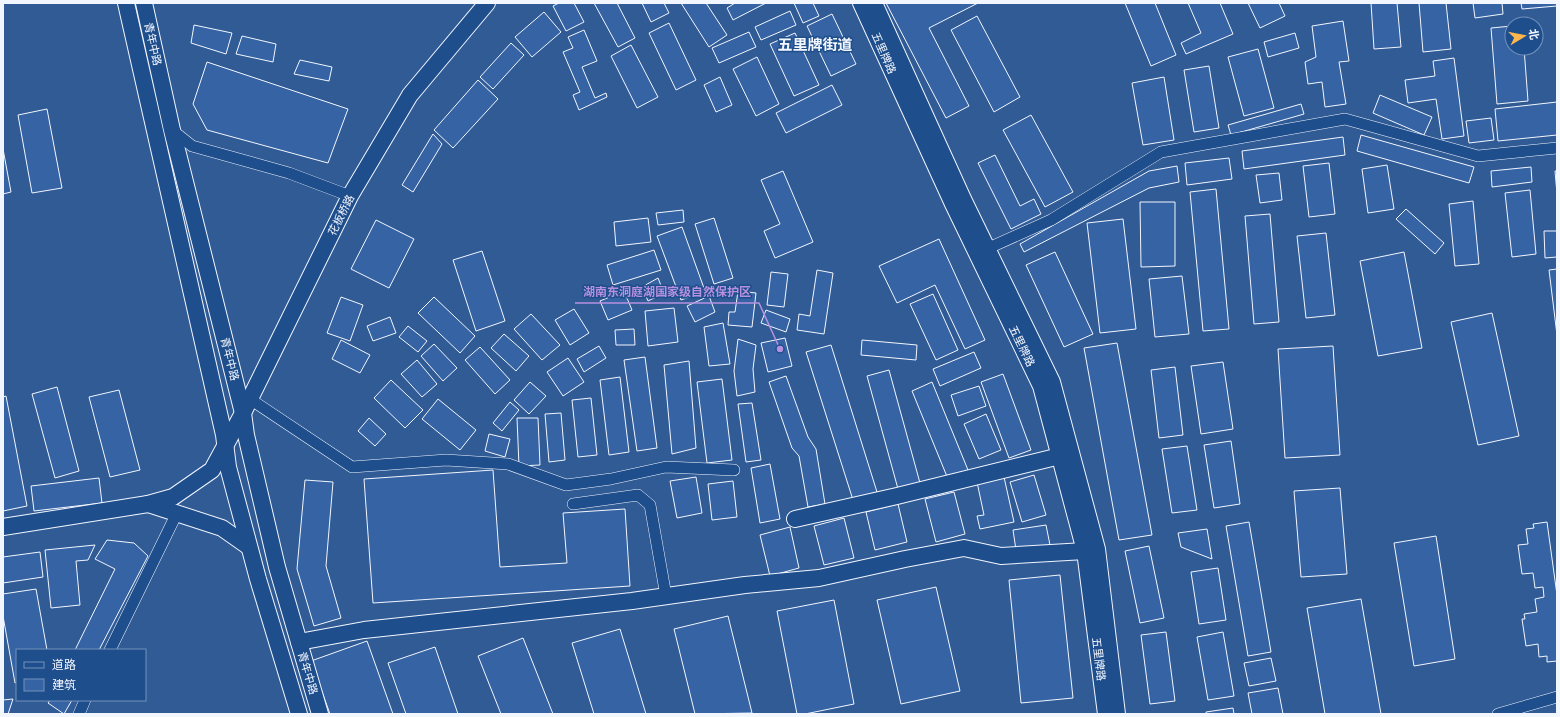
<svg xmlns="http://www.w3.org/2000/svg" width="1560" height="717" font-family="Montserrat,'Noto Sans SC',sans-serif">
	<style>
		.built { fill: #305b95; stroke: #a8bbd7; fill-rule: evenodd }
		.building { fill: #3563a3; stroke: #f2f6ff }
		.lines { fill: none; stroke-linecap: round; stroke-linejoin: round }
		.street-casing { stroke: #f2f6ff; stroke-width: 12 }
		.secondary-casing { stroke: #f2f6ff; stroke-width: 18 }
		.street { stroke: #1f4e8c; stroke-width: 11 }
		.secondary { stroke: #1f4e8c; stroke-width: 16 }
		.labels { text-anchor: middle; dominant-baseline: central; stroke-width: 3; stroke-linejoin: round; paint-order: stroke }
		.street-label { font-size: 11px; fill: #f2f6ff; stroke: #1f4e8c }
		.district-label { font-size: 15px; font-weight: bold; fill: #f2f6ff; stroke: #1f4e8c }
		.leader { fill: none; stroke: #b691df; stroke-width: 1.5 }
		.callout-dot { fill: #b691df; stroke: #1f4e8c; stroke-width: 1.5 }
		.callout-label { font-size: 12px; text-anchor: middle; font-weight: bold; fill: #b691df; stroke: #1f4e8c; stroke-width: 3; stroke-linejoin: round; paint-order: stroke }
	</style>
	<rect width="100%" height="100%" fill="#1f4e8c"/>
	<!-- built -->
	<path class="built" d="M3,3H1557V714H3ZM1512,24H1536V48H1512ZM17,650H145V700H17Z"/>
	<!-- building -->
	<g class="building">
		<polygon points="559,3 574,3 584,22 566,31 553,6"/>
		<polygon points="594,3 617,3 635,38 618,47"/>
		<polygon points="642,3 664,3 669,13 651,22"/>
		<polygon points="681,3 706,3 727,35 709,47"/>
		<polygon points="735,3 766,3 733,20 727,8"/>
		<polygon points="794,3 813,3 819,16 803,23"/>
		<polygon points="886,3 978,3 929,28 969,106 946,118"/>
		<polygon points="1125,3 1155,3 1176,55 1151,66"/>
		<polygon points="1188,3 1220,3 1233,34 1186,54 1181,43 1201,33"/>
		<polygon points="1248,3 1279,3 1285,16 1260,28"/>
		<polygon points="1371,3 1397,3 1401,47 1374,49"/>
		<polygon points="1419,3 1446,3 1451,49 1423,52"/>
		<polygon points="1473,3 1502,3 1503,14 1475,18"/>
		<polygon points="1521,3 1557,3 1557,6 1522,9"/>
		<polygon points="790,11 796,25 761,40 755,27"/>
		<polygon points="544,12 561,32 532,57 515,37"/>
		<polygon points="832,14 856,64 831,76 807,26"/>
		<polygon points="977,16 1020,97 994,112 951,30"/>
		<polygon points="1343,21 1349,61 1339,62 1346,104 1325,107 1322,82 1308,84 1305,62 1316,57 1312,26"/>
		<polygon points="669,23 696,80 676,90 649,33"/>
		<polygon points="194,25 232,33 226,54 191,43"/>
		<polygon points="1512,26 1512,48 1524,48 1528,101 1497,104 1491,28"/>
		<polygon points="584,30 597,61 582,67 595,98 606,93 607,97 579,110 573,95 580,92 563,52 573,48 568,37"/>
		<polygon points="749,32 756,47 719,63 712,48"/>
		<polygon points="795,33 819,85 794,96 770,44"/>
		<polygon points="1295,33 1299,48 1268,57 1264,42"/>
		<polygon points="242,36 276,44 273,62 236,54"/>
		<polygon points="511,43 524,55 493,89 480,77"/>
		<polygon points="631,45 658,97 637,108 611,56"/>
		<polygon points="1258,49 1274,108 1244,116 1228,57"/>
		<polygon points="757,57 779,104 756,116 733,69"/>
		<polygon points="1454,58 1464,136 1442,139 1436,99 1408,103 1405,80 1435,76 1433,61"/>
		<polygon points="300,60 332,67 329,81 294,74"/>
		<polygon points="207,62 348,109 328,163 207,130 193,104"/>
		<polygon points="1209,66 1219,128 1194,132 1184,70"/>
		<polygon points="720,77 732,105 716,112 704,85"/>
		<polygon points="1164,77 1174,140 1143,145 1132,83"/>
		<polygon points="478,80 498,99 453,148 434,130"/>
		<polygon points="832,85 842,105 786,133 776,113"/>
		<polygon points="1380,95 1432,117 1424,135 1373,113"/>
		<polygon points="1557,102 1557,135 1498,141 1495,109"/>
		<polygon points="1301,104 1304,114 1231,135 1228,125"/>
		<polygon points="47,109 62,188 32,193 18,115"/>
		<polygon points="1031,115 1073,192 1045,207 1003,130"/>
		<polygon points="1491,118 1494,140 1469,143 1466,121"/>
		<polygon points="433,134 442,144 413,192 402,185"/>
		<polygon points="1361,135 1474,167 1469,183 1357,151"/>
		<polygon points="1343,137 1345,155 1244,169 1242,151"/>
		<polygon points="3,149 11,192 3,194"/>
		<polygon points="995,155 1020,206 1034,199 1041,214 1011,229 978,163"/>
		<polygon points="1229,158 1232,179 1187,185 1185,163"/>
		<polygon points="1329,163 1335,214 1309,217 1303,166"/>
		<polygon points="1387,165 1394,209 1368,213 1362,169"/>
		<polygon points="1177,166 1179,182 1149,188 1024,252 1020,244 1149,171"/>
		<polygon points="1531,167 1532,182 1492,187 1491,171"/>
		<polygon points="783,171 813,242 775,258 764,231 780,224 761,180"/>
		<polygon points="1555,171 1557,171 1557,194"/>
		<polygon points="1279,173 1282,200 1260,203 1256,175"/>
		<polygon points="1216,189 1229,329 1203,331 1190,192"/>
		<polygon points="1530,190 1536,254 1512,257 1505,193"/>
		<polygon points="1473,201 1479,264 1455,266 1449,204"/>
		<polygon points="1140,202 1175,202 1175,266 1141,267"/>
		<polygon points="1406,209 1444,243 1435,254 1396,219"/>
		<polygon points="683,210 684,222 658,225 656,213"/>
		<polygon points="1270,214 1279,322 1254,324 1245,216"/>
		<polygon points="648,218 651,242 616,246 614,222"/>
		<polygon points="714,218 733,278 714,284 695,224"/>
		<polygon points="1123,219 1136,329 1100,333 1087,223"/>
		<polygon points="376,220 414,239 389,288 351,269"/>
		<polygon points="682,227 705,291 681,300 657,236"/>
		<polygon points="1544,231 1557,231 1557,257 1545,258"/>
		<polygon points="1326,233 1335,315 1306,318 1297,236"/>
		<polygon points="939,239 985,340 965,349 935,285 897,303 879,266"/>
		<polygon points="654,250 661,270 613,285 607,265"/>
		<polygon points="482,251 505,321 476,331 453,260"/>
		<polygon points="1055,252 1093,334 1064,347 1026,265"/>
		<polygon points="1404,252 1422,348 1378,356 1360,261"/>
		<polygon points="1557,269 1557,335 1549,270"/>
		<polygon points="817,270 833,273 824,334 797,330 799,314 810,316"/>
		<polygon points="771,272 788,274 784,307 767,305"/>
		<polygon points="1182,276 1189,334 1155,337 1149,279"/>
		<polygon points="658,278 664,293 648,301 642,287"/>
		<polygon points="624,291 632,310 608,320 600,301"/>
		<polygon points="738,291 756,293 752,327 728,325 729,312 735,312"/>
		<polygon points="933,294 958,350 936,360 910,304"/>
		<polygon points="709,296 715,312 695,322 687,306"/>
		<polygon points="341,297 363,305 350,341 327,333"/>
		<polygon points="434,297 475,336 460,353 418,313"/>
		<polygon points="674,308 678,342 648,346 645,311"/>
		<polygon points="574,309 589,333 570,345 555,320"/>
		<polygon points="766,310 790,319 786,332 761,323"/>
		<polygon points="1492,313 1519,436 1478,445 1451,322"/>
		<polygon points="531,314 560,345 542,360 514,329"/>
		<polygon points="390,317 396,333 373,341 367,326"/>
		<polygon points="723,323 730,364 709,366 704,327"/>
		<polygon points="408,326 427,341 418,352 399,337"/>
		<polygon points="634,329 635,345 616,345 615,330"/>
		<polygon points="504,334 529,356 516,371 491,348"/>
		<polygon points="785,338 792,366 768,372 761,343"/>
		<polygon points="738,339 756,345 753,369 755,392 737,396 734,371"/>
		<polygon points="341,340 370,355 360,373 332,359"/>
		<polygon points="862,340 917,345 916,360 861,355"/>
		<polygon points="1117,343 1152,535 1119,540 1084,348"/>
		<polygon points="434,344 457,368 443,381 421,356"/>
		<polygon points="831,345 877,492 853,500 806,352"/>
		<polygon points="599,346 606,358 584,372 577,359"/>
		<polygon points="1333,346 1340,455 1285,458 1278,349"/>
		<polygon points="480,347 510,380 495,394 465,360"/>
		<polygon points="974,352 981,368 940,386 933,369"/>
		<polygon points="645,357 657,448 637,451 624,360"/>
		<polygon points="568,358 584,382 563,396 547,372"/>
		<polygon points="417,360 437,384 422,397 401,374"/>
		<polygon points="689,361 696,448 672,454 664,365"/>
		<polygon points="1223,362 1233,429 1201,434 1191,366"/>
		<polygon points="1175,367 1183,435 1159,438 1151,370"/>
		<polygon points="889,370 920,483 898,489 867,376"/>
		<polygon points="1003,374 1031,450 1009,458 981,382"/>
		<polygon points="786,376 808,437 816,449 825,504 808,507 799,456 792,448 769,382"/>
		<polygon points="620,377 629,452 609,455 600,380"/>
		<polygon points="722,379 732,460 707,463 697,382"/>
		<polygon points="391,380 423,410 405,428 374,398"/>
		<polygon points="530,382 546,396 529,414 514,400"/>
		<polygon points="932,382 968,470 948,479 912,391"/>
		<polygon points="979,386 986,406 958,416 951,395"/>
		<polygon points="57,387 79,471 55,478 32,394"/>
		<polygon points="119,390 140,470 110,477 89,397"/>
		<polygon points="6,396 27,506 3,511 3,397"/>
		<polygon points="591,398 597,455 578,457 572,400"/>
		<polygon points="438,399 476,430 460,450 422,419"/>
		<polygon points="510,402 519,410 502,431 493,423"/>
		<polygon points="752,403 761,460 746,462 738,404"/>
		<polygon points="561,413 565,460 549,462 545,414"/>
		<polygon points="986,414 1001,450 979,459 964,424"/>
		<polygon points="369,418 386,434 375,446 358,431"/>
		<polygon points="517,418 538,418 540,465 519,466"/>
		<polygon points="489,434 510,439 505,457 485,451"/>
		<polygon points="1231,441 1240,504 1214,508 1204,445"/>
		<polygon points="1187,446 1197,510 1172,513 1162,449"/>
		<polygon points="770,464 780,519 760,523 751,468"/>
		<polygon points="493,470 500,567 567,563 563,513 625,509 630,586 373,603 364,479"/>
		<polygon points="1034,475 1046,515 1022,522 1010,482"/>
		<polygon points="696,477 702,513 677,518 670,481"/>
		<polygon points="1004,477 1014,522 980,529 977,516 984,515 977,482"/>
		<polygon points="99,478 102,503 34,511 31,486"/>
		<polygon points="305,480 333,482 326,566 341,618 314,626 297,569"/>
		<polygon points="733,481 737,517 712,520 708,484"/>
		<polygon points="1340,488 1347,574 1301,577 1294,491"/>
		<polygon points="954,492 965,534 936,542 925,499"/>
		<polygon points="898,504 907,542 875,550 866,512"/>
		<polygon points="844,518 854,558 824,565 814,526"/>
		<polygon points="1249,522 1271,652 1248,656 1226,526"/>
		<polygon points="1547,522 1557,595 1557,661 1547,662 1547,656 1539,657 1538,644 1526,646 1522,619 1525,619 1524,614 1537,612 1535,599 1544,597 1543,587 1535,588 1533,573 1522,574 1518,545 1528,544 1526,529 1534,528 1533,524"/>
		<polygon points="1046,525 1050,545 1016,550 1013,530"/>
		<polygon points="790,527 799,568 770,576 760,535"/>
		<polygon points="1207,529 1212,559 1181,547 1178,533"/>
		<polygon points="1436,536 1455,659 1414,666 1394,543"/>
		<polygon points="107,540 134,543 148,556 99,650 75,650 115,569 95,559"/>
		<polygon points="95,545 88,560 76,561 80,605 51,608 45,550"/>
		<polygon points="1149,546 1164,618 1140,623 1125,551"/>
		<polygon points="40,552 43,577 3,583 3,557"/>
		<polygon points="1218,568 1226,620 1199,624 1191,572"/>
		<polygon points="1060,575 1073,698 1021,703 1009,580"/>
		<polygon points="936,587 960,691 901,704 877,600"/>
		<polygon points="36,589 47,650 17,650 17,682 15,683 3,616 3,594"/>
		<polygon points="1361,599 1381,714 1325,714 1307,608"/>
		<polygon points="834,600 854,704 805,714 797,714 777,611"/>
		<polygon points="728,616 752,713 695,714 674,629"/>
		<polygon points="620,629 646,714 594,714 572,643"/>
		<polygon points="1166,632 1175,701 1150,704 1141,635"/>
		<polygon points="1223,632 1234,696 1208,700 1197,637"/>
		<polygon points="523,638 553,714 501,714 478,656"/>
		<polygon points="367,641 393,714 330,714 311,661"/>
		<polygon points="435,647 458,714 406,714 388,663"/>
		<polygon points="1271,658 1276,681 1249,686 1244,663"/>
		<polygon points="1278,688 1283,714 1252,714 1248,693"/>
		<polygon points="13,699 8,714 3,714 3,700"/>
		<polygon points="50,700 72,700 64,714 48,703"/>
		<polygon points="1233,708 1234,714 1206,714 1206,712"/>
	</g>
	<g class="lines">
		<!-- street casing -->
		<g class="street-casing">
			<g id="street">
				<polyline points="172,130 192,146 289,173 350,196"/>
				<polyline points="982,251 1051,220 1161,152 1345,119 1478,156 1557,148"/>
				<polyline points="250,399 352,467 446,460 508,464 566,485 611,479 666,467 734,470"/>
				<polyline points="573,504 638,495 650,505 666,596"/>
				<polyline points="110,650 177,513"/>
				<polyline points="79,714 85,700"/>
				<polyline points="1498,714 1557,697"/>
			</g>
		</g>
		<!-- secondary casing -->
		<g class="secondary-casing">
			<g id="secondary">
				<polyline points="126,3 224,435 228,467 258,579 299,714"/>
				<polyline points="144,3 172,130 243,413 246,435 277,567 320,714"/>
				<polyline points="861,3 953,204 1041,386 1085,551 1106,714"/>
				<polyline points="874,3 963,199 1052,382 1097,549 1117,714"/>
				<polyline points="148,504 222,528 249,547"/>
				<polyline points="795,519 897,496 1060,456"/>
				<polyline points="3,527 148,504 173,497 212,470 243,413 350,196 410,95 487,3"/>
				<polyline points="299,642 364,630 632,601 745,585 819,578 905,559 964,548 1001,556 1085,551"/>
			</g>
		</g>
		<!-- street -->
		<use href="#street" class="street"/>
		<!-- secondary -->
		<use href="#secondary" class="secondary"/>
	</g>
	<g class="labels">
		<!-- street labels -->
		<g class="street-label">
			<text transform="translate(153 44) rotate(77)">青年中路</text>
			<text transform="translate(884 53) rotate(66)">五里牌路</text>
			<text transform="translate(341 215) rotate(-63)">花板桥路</text>
			<text transform="translate(1022 346) rotate(64)">五里牌路</text>
			<text transform="translate(230 359) rotate(76)">青年中路</text>
			<text transform="translate(1099 659) rotate(83)">五里牌路</text>
			<text transform="translate(308 673) rotate(74)">青年中路</text>
		</g>
		<!-- district labels -->
		<g class="district-label">
			<text x="815" y="44">五里牌街道</text>
		</g>
	</g>
	<!-- callouts -->
	<path class="leader" d="M780 349L759 303H575"/>
	<circle class="callout-dot" cx="780" cy="349" r="4"/>
	<g class="callout-label">
		<text x="667" y="296">湖南东洞庭湖国家级自然保护区</text>
	</g>
	<!-- border -->
	<rect width="1560" height="717" fill="none" stroke="#f2f6ff" stroke-width="8"/>
	<!-- legend -->
	<rect x="16" y="649" width="130" height="52" fill="#1f4e8c" stroke="#7391ba"/>
	<rect x="24" y="662" width="20" height="6" fill="#1f4e8c" stroke="#7391ba"/>
	<text x="52" y="669" font-size="12" fill="#f2f6ff">道路</text>
	<rect x="24" y="679" width="20" height="12" fill="#3563a3" stroke="#7391ba"/>
	<text x="52" y="689" font-size="12" fill="#f2f6ff">建筑</text>
	<!-- north arrow -->
	<g transform="translate(1524 36) rotate(80)"><circle r="19" fill="#1f4e8c" stroke="#7391ba"/>
	<path d="M0-3L7 15L0 10L-7 15Z" fill="#ffb74d"/>
	<text y="-6" font-size="11" font-weight="bold" text-anchor="middle" fill="#f2f6ff">北</text>
	</g>
</svg>
